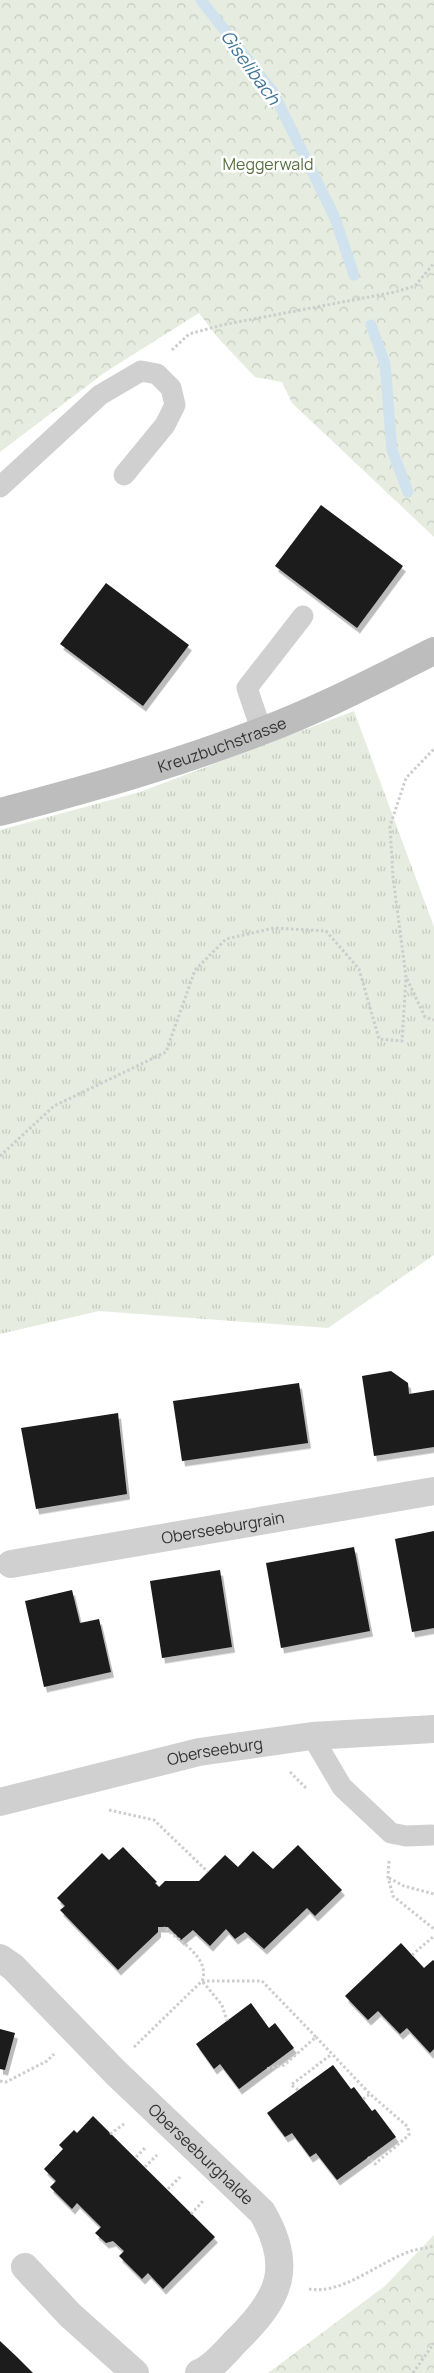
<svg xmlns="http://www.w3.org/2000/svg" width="434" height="2373" font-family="Manrope,sans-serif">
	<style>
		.grass { fill: url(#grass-tufts) }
		.forest { fill: url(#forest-crowns) }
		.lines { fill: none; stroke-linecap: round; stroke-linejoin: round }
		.stream { stroke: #cfe2ee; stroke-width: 11 }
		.building { fill: #1a1a1a; filter: url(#shadow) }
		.path { stroke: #cdcdcd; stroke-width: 3; stroke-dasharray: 2.5 2.5; stroke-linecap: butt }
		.lane { stroke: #d0d0d0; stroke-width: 21 }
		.street { stroke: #d0d0d0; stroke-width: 28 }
		.secondary { stroke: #bdbdbd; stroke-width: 28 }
		.labels { text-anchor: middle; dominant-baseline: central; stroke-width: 5; stroke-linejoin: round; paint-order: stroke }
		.park-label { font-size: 16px; fill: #56703f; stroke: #fff }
		.street-label { font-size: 16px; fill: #333; stroke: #fff }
		.water-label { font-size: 18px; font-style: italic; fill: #3f7597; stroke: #fff }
	</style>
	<defs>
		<pattern id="grass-tufts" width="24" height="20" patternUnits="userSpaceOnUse" patternTransform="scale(1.25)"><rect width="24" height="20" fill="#e6ecdf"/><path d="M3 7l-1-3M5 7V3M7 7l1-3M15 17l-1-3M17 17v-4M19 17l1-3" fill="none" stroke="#c6cbc0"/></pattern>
		<pattern id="forest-crowns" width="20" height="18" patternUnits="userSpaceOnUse" patternTransform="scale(1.25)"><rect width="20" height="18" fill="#e6ecdf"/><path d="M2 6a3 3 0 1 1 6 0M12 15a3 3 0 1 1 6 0" fill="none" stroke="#c6cbc0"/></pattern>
		<filter id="shadow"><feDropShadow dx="3" dy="5.5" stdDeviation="0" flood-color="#0004"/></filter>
	</defs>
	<rect width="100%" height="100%" fill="#fff"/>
	<!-- grass -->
	<polygon class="grass" points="354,711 434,927 434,1255 328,1328 99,1311 0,1334 0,830 140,792"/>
	<!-- forest -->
	<g class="forest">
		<polygon points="0,0 434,0 434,537 292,403 282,382 255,377 218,338 199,313 104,373 0,452"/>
		<polygon points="434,2235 434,2373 268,2373 385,2286"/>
	</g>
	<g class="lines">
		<!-- stream -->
		<g class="stream">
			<polyline points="201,0 273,92 335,218 354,275"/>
			<polyline points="371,325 385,364 392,450 408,492"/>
		</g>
	</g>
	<!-- building -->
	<g class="building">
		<polygon points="321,505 403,566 357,628 275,566"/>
		<polygon points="106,583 189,645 143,706 60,644"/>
		<polygon points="391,1371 408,1383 409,1394 434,1390 434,1447 374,1456 362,1376"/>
		<polygon points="299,1383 308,1443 182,1461 173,1401"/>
		<polygon points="118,1413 127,1494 36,1509 21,1428"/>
		<polygon points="434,1531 434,1628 412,1632 395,1539"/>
		<polygon points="354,1547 370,1631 281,1648 266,1563"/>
		<polygon points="220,1570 232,1647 162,1658 150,1581"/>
		<polygon points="72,1590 80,1623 99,1619 111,1672 44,1687 25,1601"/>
		<polygon points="298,1845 342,1890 315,1916 307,1908 264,1949 245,1932 235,1939 226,1929 210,1946 193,1930 181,1940 168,1927 158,1927 158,1932 118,1970 60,1910 65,1906 57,1898 102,1853 109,1860 123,1847 157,1882 155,1883 159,1887 165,1881 199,1881 225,1855 238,1867 253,1851 273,1869"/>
		<polygon points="401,1943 424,1968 433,1960 434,1961 434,2049 430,2053 407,2028 400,2034 378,2011 368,2020 345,1996"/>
		<polygon points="251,2003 269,2028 275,2023 294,2048 239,2089 220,2064 214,2069 196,2044"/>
		<polygon points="0,2029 15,2033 5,2070 0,2069"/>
		<polygon points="333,2065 351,2089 354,2087 372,2111 375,2109 396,2137 337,2180 316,2153 310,2157 292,2133 285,2137 267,2113"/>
		<polygon points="93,2116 215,2237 163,2289 148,2273 142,2279 119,2256 124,2251 113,2241 106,2243 95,2233 101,2227 77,2203 72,2209 50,2187 56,2181 44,2169 63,2149 59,2145 74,2130 77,2133"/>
		<polygon points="0,2341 17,2357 33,2373 0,2373"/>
	</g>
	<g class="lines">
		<!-- path -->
		<g class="path">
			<polyline points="172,350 189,334 222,325 395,292 415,286 434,263"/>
			<polyline points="407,979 425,1017 434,1020"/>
			<polyline points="0,1156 54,1106 166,1052 195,970 226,939 274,928 326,931 359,969 379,1039 402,1041 406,977 393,877 390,826 406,778 434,749"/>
			<polyline points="290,1772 307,1789"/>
			<polyline points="109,1810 154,1820 208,1872"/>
			<polyline points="389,1861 388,1877 393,1896 434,1929"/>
			<polyline points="389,1878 404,1886 434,1894"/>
			<polyline points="412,1955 434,1936"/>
			<polyline points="202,1981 262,1981 316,2037 284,2065 266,2069"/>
			<polyline points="203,1982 222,2005 227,2021"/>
			<polyline points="316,2037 370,2094 408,2127 409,2135 375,2164 368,2157"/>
			<path d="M134,2047L202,1981C211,1958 179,1941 164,1927"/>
			<polyline points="0,2081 6,2082 47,2061 54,2054"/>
			<polyline points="298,2090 291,2085 332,2054"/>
			<polyline points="363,2099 370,2094"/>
			<polyline points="110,2134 124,2124"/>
			<polyline points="136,2157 146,2147"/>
			<polyline points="145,2167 157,2155"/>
			<polyline points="168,2189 180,2177"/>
			<polyline points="191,2214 203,2201"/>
			<path d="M309,2289C342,2295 379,2262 411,2251C418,2249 426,2248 434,2246"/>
			<polyline points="413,2373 434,2343"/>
		</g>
		<!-- lane -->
		<g class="lane">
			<polyline points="0,487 100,395 141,371 157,374 171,388 175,405 165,425 124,475"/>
			<polyline points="262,732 247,688 303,616"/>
			<polyline points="312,1736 342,1787 391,1833 406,1836 432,1835"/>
		</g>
		<!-- street -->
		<g class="street">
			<path id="s1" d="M11,1564L434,1491"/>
			<path id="s2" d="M0,1802L199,1752L312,1736L434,1729"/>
			<path id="s3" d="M0,1958L13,1967L115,2072L262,2212C294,2267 280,2298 237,2340C226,2351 214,2367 199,2373"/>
			<polyline points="25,2267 70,2315 135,2373"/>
		</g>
		<!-- secondary -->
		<path class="secondary" id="s4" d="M0,812C88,789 177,764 262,731C321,709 377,679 434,651"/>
	</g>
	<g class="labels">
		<!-- park labels -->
		<g class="park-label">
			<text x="268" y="164">Meggerwald</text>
		</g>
		<!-- street labels -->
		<g class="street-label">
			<text stroke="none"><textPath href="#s4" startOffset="232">Kreuzbuchstrasse</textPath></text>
			<text stroke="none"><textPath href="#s1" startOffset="215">Oberseeburgrain</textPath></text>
			<text stroke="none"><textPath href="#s2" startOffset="221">Oberseeburg</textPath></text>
			<text stroke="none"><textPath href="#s3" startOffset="281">Oberseeburghalde</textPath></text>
		</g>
		<!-- water labels -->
		<g class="water-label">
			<text transform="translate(251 67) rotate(54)">Giselibach</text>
		</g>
	</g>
</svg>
